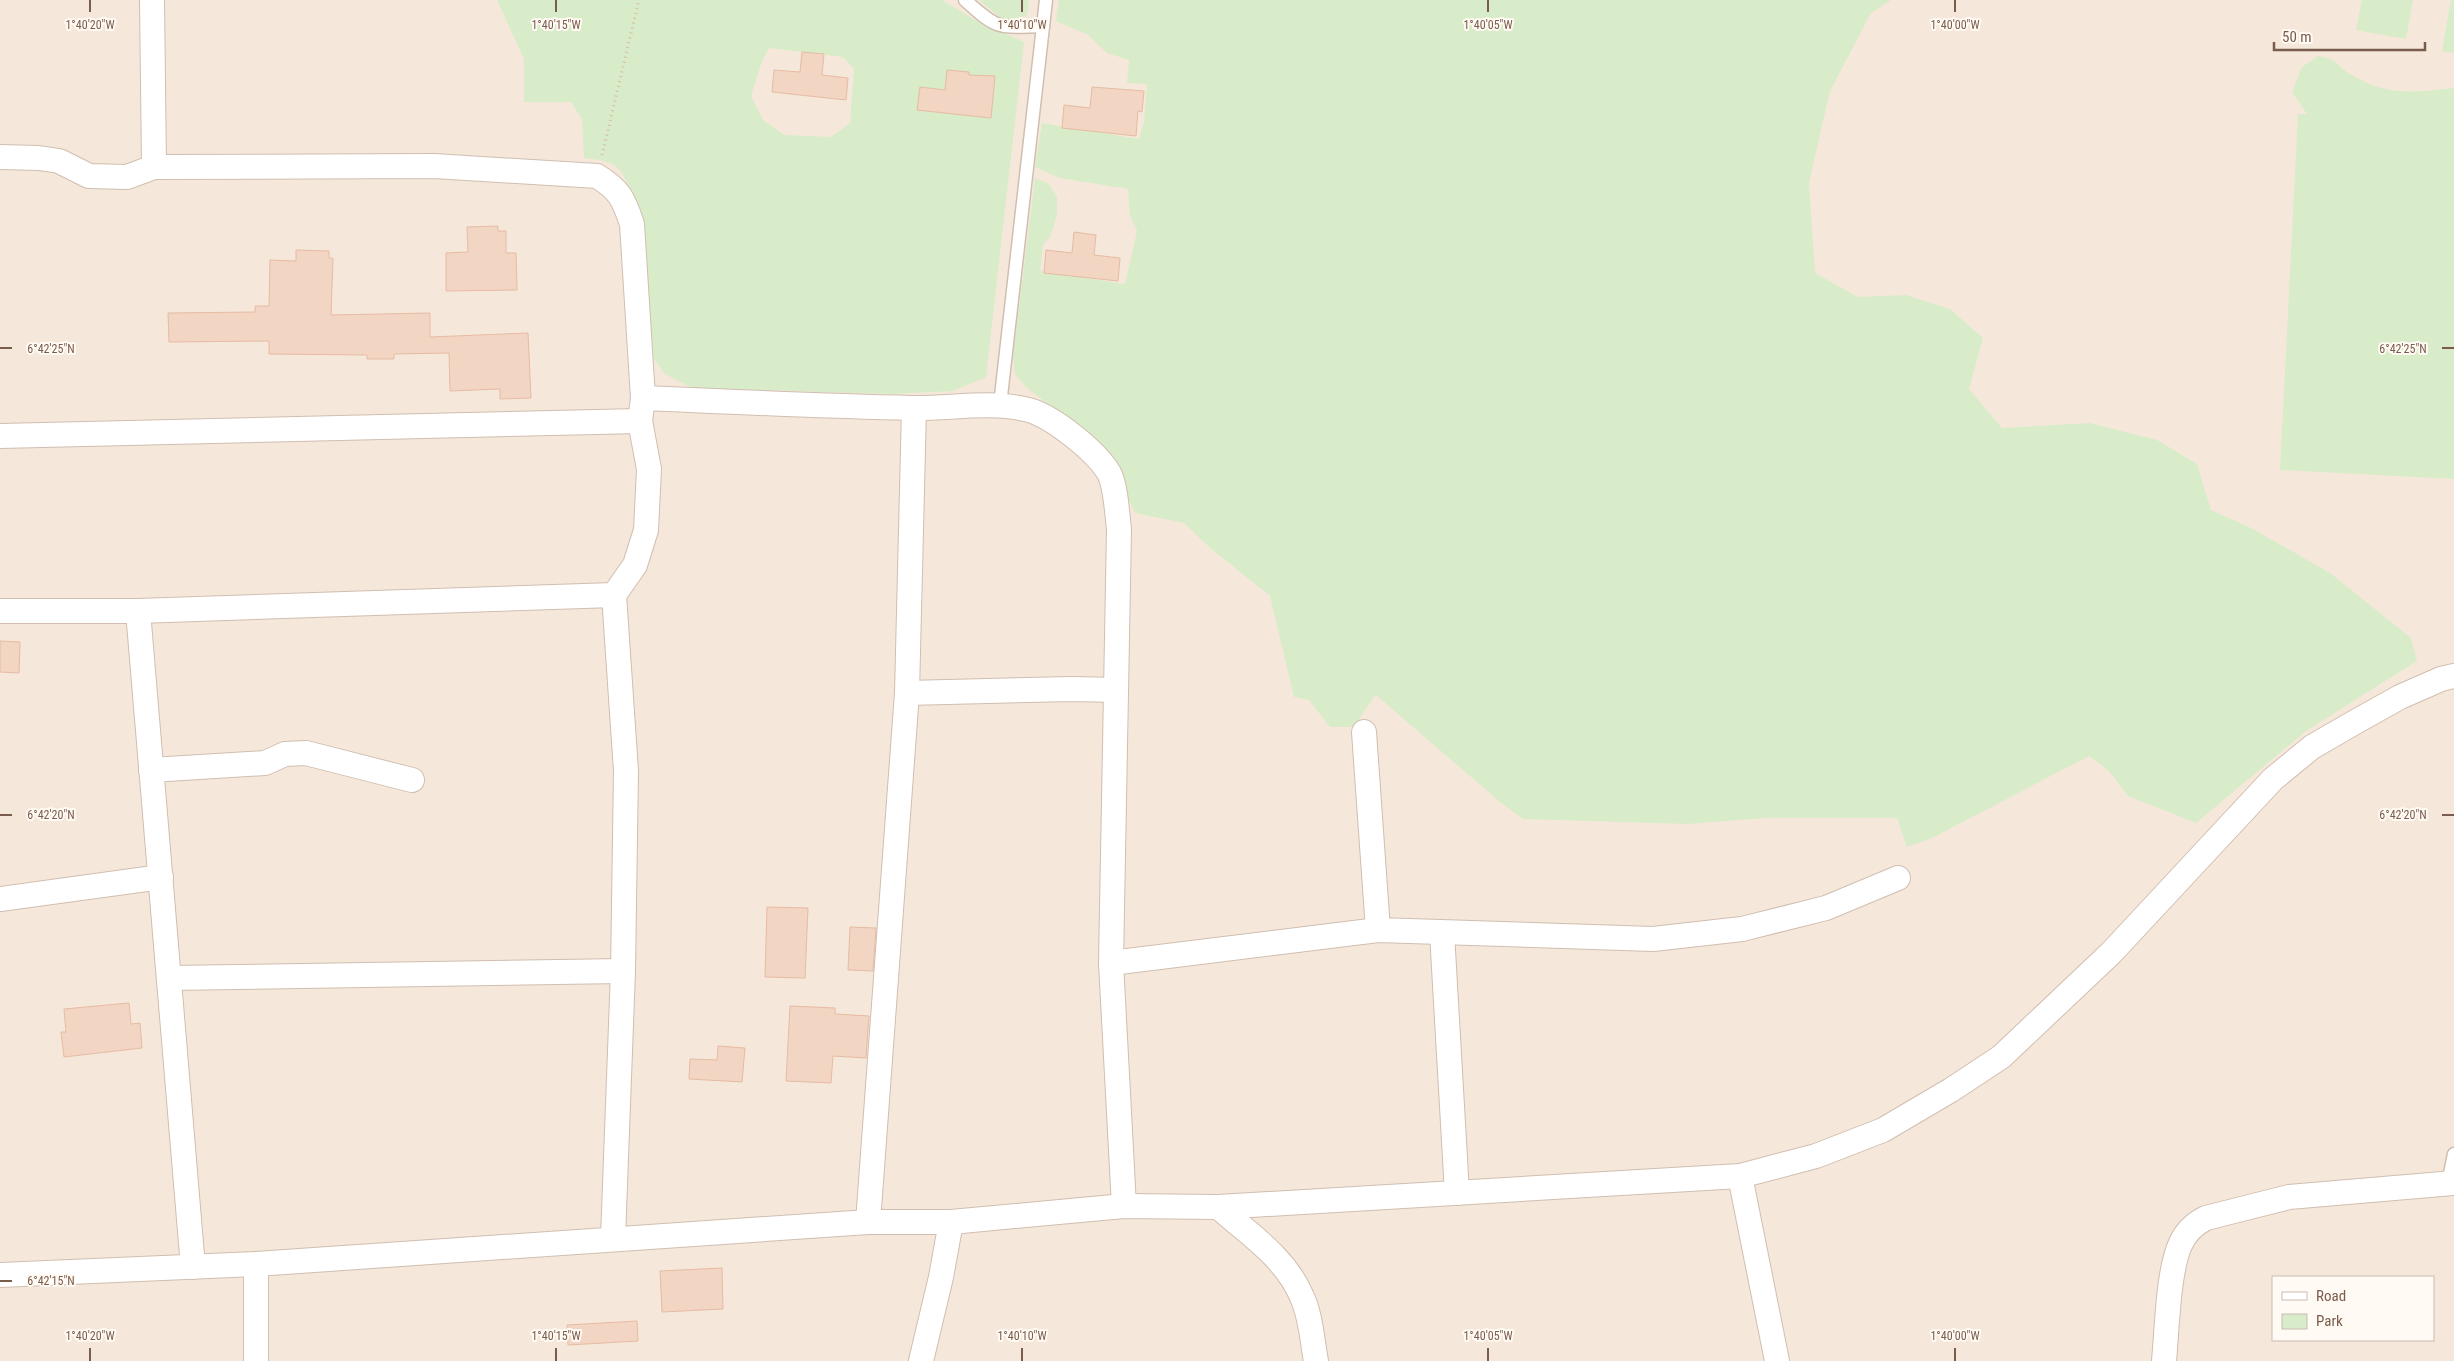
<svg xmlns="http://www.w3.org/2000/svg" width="2454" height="1361" font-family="'Roboto Condensed',sans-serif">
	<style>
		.residential { fill: #f5e8da; fill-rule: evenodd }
		.green { fill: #d8ecc9; fill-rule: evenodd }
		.building { fill: #f3d5c3; stroke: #e6bba3 }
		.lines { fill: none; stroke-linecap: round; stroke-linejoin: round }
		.lane-casing { stroke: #d1beb0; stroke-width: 15 }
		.street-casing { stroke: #d1beb0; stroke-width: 26 }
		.path { stroke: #d9b8a5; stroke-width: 3; stroke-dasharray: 1 4; stroke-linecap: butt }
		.lane { stroke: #fff; stroke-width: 12 }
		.street { stroke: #fff; stroke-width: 24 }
		.ticks { fill: none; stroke: #7a5c4d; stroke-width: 2 }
		.ticks-label { font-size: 12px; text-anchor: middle; fill: #7a5c4d; stroke: #fffaf3; stroke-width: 4; stroke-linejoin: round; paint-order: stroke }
	</style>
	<rect width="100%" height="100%" fill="#fdf6ec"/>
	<!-- residential -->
	<path class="residential" d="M0,0H2454V1361H0ZM2273,1277H2433V1340H2273Z"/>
	<!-- green -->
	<g class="green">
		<path d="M497,0H942L977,21L1024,42L986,377L953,391L891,394L692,388L665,374L651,355L630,188C617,161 613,162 584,158L582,120L571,102H524V59ZM769,48L843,57L854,69L850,123L831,137L784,135L763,120L751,96L762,61Z"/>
		<polygon points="979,0 1029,0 1027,15 1007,23"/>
		<polygon points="1059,0 1891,0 1871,13 1830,91 1809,183 1815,273 1858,297 1906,295 1950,309 1983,338 1969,389 2002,428 2090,423 2157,440 2197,464 2211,510 2253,529 2330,573 2411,638 2417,661 2306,731 2196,823 2128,796 2108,770 2089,756 1932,838 1907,847 1897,818 1766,818 1687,824 1523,819 1500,802 1376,695 1353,727 1330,727 1309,700 1294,697 1270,596 1209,547 1184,523 1135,513 1128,498 1120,469 1105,448 1027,388 1015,374 1013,356 1035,178 1049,184 1057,197 1057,215 1050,237 1043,245 1040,271 1125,284 1137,231 1130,215 1128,189 1060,178 1035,167 1042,123 1139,139 1144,121 1147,84 1127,83 1129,60 1107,53 1088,35 1056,21"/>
		<polygon points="2362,0 2413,0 2406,39 2356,30"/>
		<polygon points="2451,0 2454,0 2454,53 2442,51"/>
		<path d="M2318,56C2340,60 2334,64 2350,74C2386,96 2413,93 2454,88V479L2280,470L2298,114H2307L2292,92L2302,67Z"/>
	</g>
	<!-- building -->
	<g class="building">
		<polygon points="802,52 824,54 822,75 848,78 846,100 772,92 774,70 800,72"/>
		<polygon points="947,70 969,72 969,75 995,76 991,118 917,110 920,87 945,90"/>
		<polygon points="1092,87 1144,91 1142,112 1138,111 1136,136 1062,128 1064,105 1090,108"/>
		<polygon points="498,226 498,231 506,231 506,253 516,253 517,290 446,291 446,253 468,252 467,227"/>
		<polygon points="1074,232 1096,235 1094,255 1120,258 1118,281 1044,273 1046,250 1072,253"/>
		<polygon points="296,250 329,251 329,258 333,258 331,315 430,313 430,337 528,333 531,398 500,399 500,389 450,391 449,353 394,354 394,359 367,359 367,355 269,354 269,341 169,342 168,313 255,312 255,306 269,306 270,260 296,261"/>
		<polygon points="0,641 20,642 19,673 0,672"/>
		<polygon points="767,907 808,908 805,978 765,977"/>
		<polygon points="850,927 876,928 873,971 848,970"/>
		<polygon points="129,1003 131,1024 140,1023 142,1048 64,1057 61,1032 66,1032 64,1009"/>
		<polygon points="790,1006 835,1008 835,1014 869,1016 866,1058 833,1056 831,1083 786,1081"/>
		<polygon points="718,1046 745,1048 742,1082 689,1079 690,1059 717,1060"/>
		<polygon points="722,1268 723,1309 662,1312 660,1271"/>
		<polygon points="637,1321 638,1341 568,1345 567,1325"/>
	</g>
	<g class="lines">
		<!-- lane casing -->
		<g class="lane-casing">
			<g id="lane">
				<path d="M965,0C999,31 998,27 1043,26"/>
				<polyline points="1000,405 1046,0"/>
				<polyline points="2448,1183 2454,1154"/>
			</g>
		</g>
		<!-- street casing -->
		<g class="street-casing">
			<g id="street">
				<polyline points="152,0 154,167"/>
				<path d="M0,157L39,158L59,161L89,176L127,177L154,167L434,166L597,176C620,190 624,200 632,224L643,398L640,421L649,469L646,530L635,565L614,595L138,611H0"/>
				<path d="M643,398C733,402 822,406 912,408C950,409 991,400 1029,410C1053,417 1096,451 1109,473C1116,486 1117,514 1119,529L1111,963L1124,1206"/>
				<polyline points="0,436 640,421"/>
				<polyline points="138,611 193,1267"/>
				<polyline points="907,693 1072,689 1116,690"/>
				<polyline points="1364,732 1378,930"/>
				<polyline points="151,770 265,763 285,754 306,753 412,780"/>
				<polyline points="0,899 161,877"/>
				<polyline points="1442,933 1457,1193"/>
				<polyline points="1111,963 1378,930 1653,939 1742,929 1826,908 1898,878"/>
				<polyline points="169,978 623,971"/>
				<polyline points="1740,1176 1777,1361"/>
				<path d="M1218,1207C1248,1233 1286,1258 1302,1297C1311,1316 1312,1340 1316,1361"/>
				<polyline points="868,1222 907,693 914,408"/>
				<polyline points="613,1238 623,971 626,771 614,595"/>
				<polyline points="0,1275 256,1264 868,1222 951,1222 1124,1206 1218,1207 1740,1176 1816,1156 1883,1130 1951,1090 2001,1057 2111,953 2273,779 2312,747 2357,721 2400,697 2441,679 2454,676"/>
				<polyline points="256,1361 256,1264"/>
				<polyline points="921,1361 941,1277 951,1222"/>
				<path d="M2164,1361C2167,1330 2168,1272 2180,1245C2185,1233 2194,1224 2206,1218L2289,1197L2454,1183"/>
			</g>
		</g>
		<!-- path -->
		<polyline class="path" points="602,155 639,0"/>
		<!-- lane -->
		<use href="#lane" class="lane"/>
		<!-- street -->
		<use href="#street" class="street"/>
	</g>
	<!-- ticks -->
	<path class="ticks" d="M90,0V12M556,0V12M1022,0V12M1488,0V12M1955,0V12M0,348H12M2442,348H2454M0,815H12M2442,815H2454M0,1281H12M90,1348V1361M556,1348V1361M1022,1348V1361M1488,1348V1361M1955,1348V1361"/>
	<g class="ticks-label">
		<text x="90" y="29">1°40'20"W</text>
		<text x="556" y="29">1°40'15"W</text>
		<text x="1022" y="29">1°40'10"W</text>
		<text x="1488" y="29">1°40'05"W</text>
		<text x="1955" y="29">1°40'00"W</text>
		<text x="51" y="353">6°42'25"N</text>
		<text x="2403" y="353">6°42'25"N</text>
		<text x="51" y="819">6°42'20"N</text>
		<text x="2403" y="819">6°42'20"N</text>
		<text x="51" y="1285">6°42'15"N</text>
		<text x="90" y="1340">1°40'20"W</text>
		<text x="556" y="1340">1°40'15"W</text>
		<text x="1022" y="1340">1°40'10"W</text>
		<text x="1488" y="1340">1°40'05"W</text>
		<text x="1955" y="1340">1°40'00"W</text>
	</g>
	<!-- legend -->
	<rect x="2272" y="1276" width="162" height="65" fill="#fffaf3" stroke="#cabbb1"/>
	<rect x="2282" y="1292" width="25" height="8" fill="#ffffff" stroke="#cabbb1"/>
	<text x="2316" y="1301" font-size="15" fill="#7a5c4d">Road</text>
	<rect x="2282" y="1314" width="25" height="15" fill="#d8ecc9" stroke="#cabbb1"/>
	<text x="2316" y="1326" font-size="15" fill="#7a5c4d">Park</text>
	<!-- scale -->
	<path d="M2274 42v8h151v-8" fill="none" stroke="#7a5c4d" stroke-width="2.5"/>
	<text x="2282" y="42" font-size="15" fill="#7a5c4d" stroke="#fffaf3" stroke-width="4" paint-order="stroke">50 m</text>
</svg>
